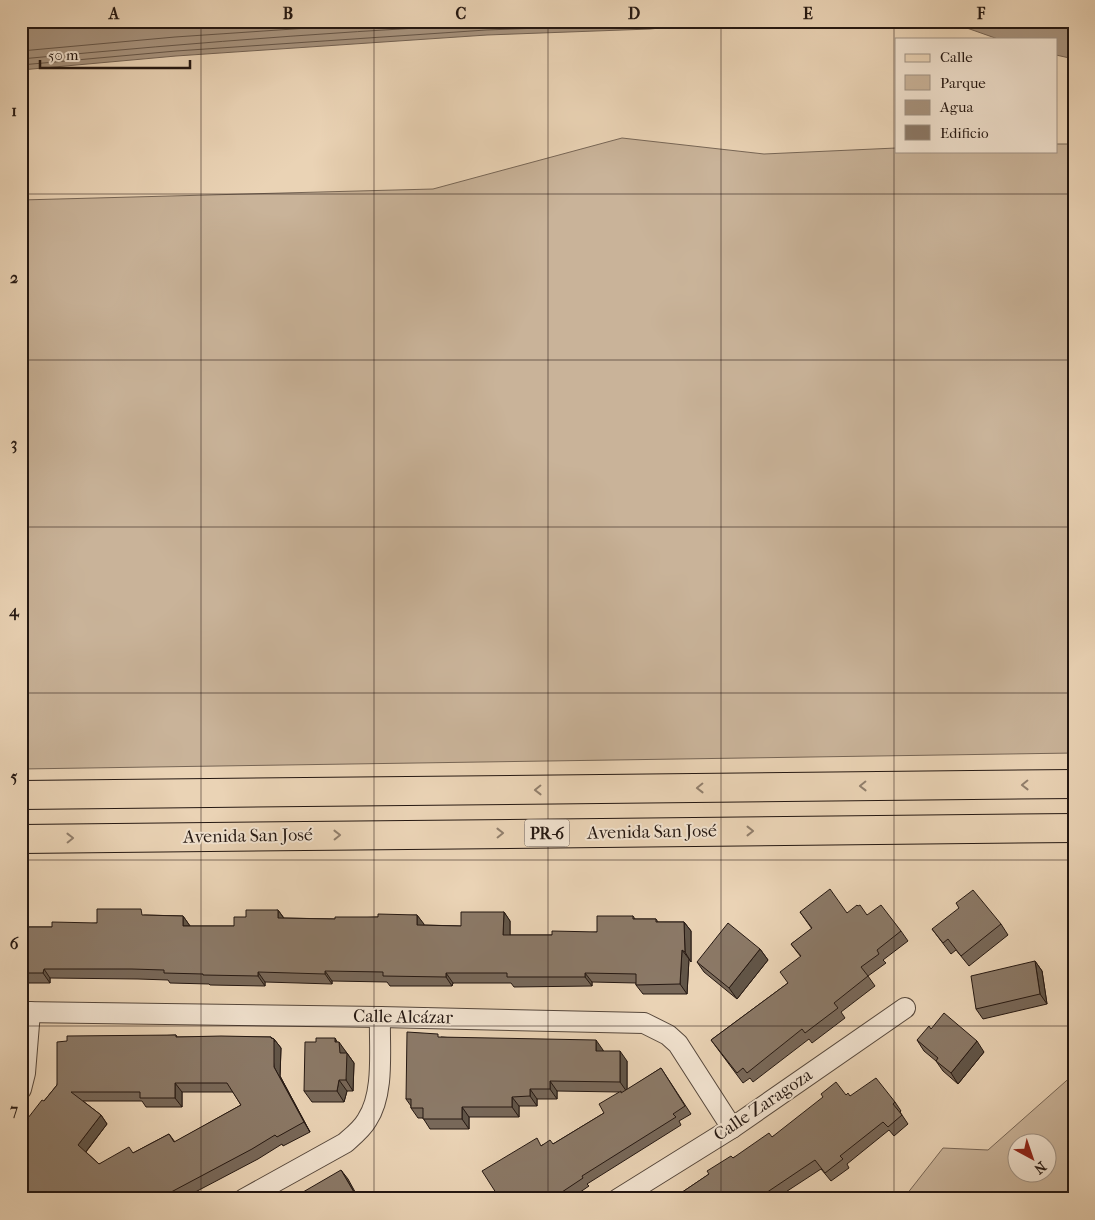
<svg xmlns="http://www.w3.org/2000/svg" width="1095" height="1220" font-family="'IM FELL French Canon',serif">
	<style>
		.green { fill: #c9b399; stroke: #776656; fill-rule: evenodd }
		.water { fill: #a7937e; stroke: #736253 }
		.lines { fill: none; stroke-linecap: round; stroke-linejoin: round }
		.shore { stroke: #665648; stroke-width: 1 }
		.street-casing { stroke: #56473b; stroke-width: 22 }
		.primary-casing { stroke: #251812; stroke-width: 30 }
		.street { stroke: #f1e2cf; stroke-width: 20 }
		.primary { stroke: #ead3b5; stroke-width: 28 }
		.wall { fill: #786859; stroke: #251812; fill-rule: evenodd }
		.shaded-wall { fill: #615548; stroke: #251812 }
		.building { fill: #8b7967; stroke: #251812; fill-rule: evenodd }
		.oneway { stroke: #917f6c }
		.grid { fill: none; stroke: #251812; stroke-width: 1; stroke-opacity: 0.55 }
		.labels { text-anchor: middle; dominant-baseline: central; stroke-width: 4; stroke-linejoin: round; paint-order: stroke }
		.shield { fill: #f1e2cf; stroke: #62554b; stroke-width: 1 }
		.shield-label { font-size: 16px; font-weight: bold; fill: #251812 }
		.street-label { font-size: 18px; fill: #251812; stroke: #f1e2cf }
		.neatline { fill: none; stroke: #251812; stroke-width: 2 }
		.grid-label { font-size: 16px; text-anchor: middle; font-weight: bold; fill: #251812 }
	</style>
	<rect width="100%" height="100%" fill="#ead3b5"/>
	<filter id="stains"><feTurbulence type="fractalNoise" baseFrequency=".004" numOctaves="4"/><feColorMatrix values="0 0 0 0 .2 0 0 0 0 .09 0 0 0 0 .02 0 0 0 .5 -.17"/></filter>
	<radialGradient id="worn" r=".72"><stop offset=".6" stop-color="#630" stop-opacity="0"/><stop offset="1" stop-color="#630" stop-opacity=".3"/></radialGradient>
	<!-- green -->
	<g class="green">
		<polygon points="622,138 764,154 896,148 896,151 1056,151 1056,144 1074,144 1074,753 21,769 21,200 433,189"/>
		<path d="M1074,1074V1199H903L943,1148L988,1150ZM1018,1142H1048V1172H1018Z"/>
	</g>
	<!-- water -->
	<g class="water">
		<polygon points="21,21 729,21 650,29 487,35 176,56 21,70"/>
		<polygon points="947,21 1074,21 1074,59 1056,55 1056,39 998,39"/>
	</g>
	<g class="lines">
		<!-- shore -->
		<g class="shore">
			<polyline points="21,51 175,37 412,21"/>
			<path d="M21,59C200,42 380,28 560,21"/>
			<polyline points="21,65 176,51 486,30 650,24 680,21"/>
		</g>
		<!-- street casing -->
		<g class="street-casing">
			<g id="street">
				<polyline points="21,1012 380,1017 644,1023 668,1035 678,1044 732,1128"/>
				<polyline points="21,1089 25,1073 30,1012"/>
				<path d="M244,1199L345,1143C353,1136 362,1129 367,1120C385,1093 379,1048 380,1017"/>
				<polyline points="618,1199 732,1128 905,1008"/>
			</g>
		</g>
		<!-- primary casing -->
		<g class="primary-casing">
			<g id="primary">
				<polyline points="21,795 1074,784"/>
				<polyline points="21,839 1074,828"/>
			</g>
		</g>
		<!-- street -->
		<use href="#street" class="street"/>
		<!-- primary -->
		<use href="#primary" class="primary"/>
	</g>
	<!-- wall -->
	<g class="wall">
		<polygon points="278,910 284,918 335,919 378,917 417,915 424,925 461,926 504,912 510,921 510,935 552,935 597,932 633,916 635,919 656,919 658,922 684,922 691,931 691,962 689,959 687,994 643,994 636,985 636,983 592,982 592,986 514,987 511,983 453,983 452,986 390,986 387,982 332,981 332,984 265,982 265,986 210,985 209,984 170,983 168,980 138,979 50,978 50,983 21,983 21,925 23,927 52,927 97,923 145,915 183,916 190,926 234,926 246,917"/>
		<polygon points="800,912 847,913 867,915 901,931 908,941 883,960 886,963 868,976 875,986 841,1012 845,1018 812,1043 809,1039 753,1082 750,1078 743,1083 711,1040 788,983 801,957 791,944 812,929"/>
		<polygon points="1001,924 1008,935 969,966 956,950 951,954 932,929"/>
		<polygon points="760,949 768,960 737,999 704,972 697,962"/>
		<polygon points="1035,961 1042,971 1047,1004 983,1019 976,1009"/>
		<polygon points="931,1029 984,1052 958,1084 943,1071 936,1061 924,1051 917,1040"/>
		<path d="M176,1035L177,1037H271L272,1038L274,1039L281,1048L280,1076L310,1132L283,1146L282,1144L258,1159L182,1199H21L44,1101L57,1085L67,1041ZM182,1092H233L241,1105L175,1142L169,1134L133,1153L99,1164L86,1152L107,1124L101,1115L83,1101H142L146,1107H182Z"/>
		<polygon points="441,1037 603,1050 603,1051 627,1061 627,1090 661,1068 691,1114 679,1121 681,1125 587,1184 589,1186 570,1199 500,1199 542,1145 553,1144 604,1113 619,1092 557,1091 557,1099 537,1099 537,1106 519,1106 519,1117 469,1117 469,1129 430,1129 423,1118 418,1118 411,1108 411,1106 406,1099"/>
		<polygon points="337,1042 347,1053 354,1063 353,1091 347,1091 344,1102 312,1102 304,1091"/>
		<polygon points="846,1095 850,1096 895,1102 901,1111 900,1112 908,1124 894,1136 889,1130 847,1164 849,1168 831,1181 821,1169 775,1199 672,1199 733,1158 772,1137"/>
	</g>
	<!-- shaded-wall -->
	<g class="shaded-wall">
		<polygon points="278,910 285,920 278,918"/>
		<polygon points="504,912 510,921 510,945 503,935"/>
		<polygon points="417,915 424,924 423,935 417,925"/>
		<polygon points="183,916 190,926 183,926"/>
		<polygon points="684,922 691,931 691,962 685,952"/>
		<polygon points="760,949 768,960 737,999 729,988"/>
		<polygon points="682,950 689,959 687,994 680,984"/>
		<polygon points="1035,961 1042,971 1047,1004 1040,994"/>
		<polygon points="44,969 50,978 50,983 43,973"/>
		<polygon points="325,971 332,981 332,984 325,974"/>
		<polygon points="258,972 265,982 265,986 258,976"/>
		<polygon points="446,973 453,983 452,986 446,977"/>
		<polygon points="585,973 592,982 592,986 585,977"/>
		<polygon points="271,1037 274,1042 274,1039 281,1048 280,1076 310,1132 304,1122 274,1067"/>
		<polygon points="335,1038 339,1045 339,1042 354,1063 353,1091 346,1080 340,1053 335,1042"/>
		<polygon points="596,1040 603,1050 603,1061 596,1051"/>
		<polygon points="977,1041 984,1052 958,1084 951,1073"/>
		<polygon points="620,1051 627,1061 627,1092 620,1082"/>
		<polygon points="339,1080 347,1091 344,1102 337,1091"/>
		<polygon points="550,1081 557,1091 557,1099 550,1089"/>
		<polygon points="175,1083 182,1092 182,1107 175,1098"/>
		<polygon points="530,1089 537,1099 537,1106 530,1096"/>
		<polygon points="512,1097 519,1106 519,1117 512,1107"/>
		<polygon points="462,1107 469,1117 469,1129 462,1119"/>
		<polygon points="101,1115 107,1124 84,1154 78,1145"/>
		<polygon points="341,1170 348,1179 359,1199 358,1199"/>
	</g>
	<!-- building -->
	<g class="building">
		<polygon points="830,889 847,913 857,905 858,906 860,905 867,915 881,905 901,931 877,950 879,954 861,967 868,976 834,1003 838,1008 805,1033 802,1029 747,1073 743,1068 737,1073 711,1040 788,983 780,972 801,956 791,944 812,928 800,912"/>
		<polygon points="973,890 1001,924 961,956 948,939 943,943 932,929 959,908 956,903"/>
		<polygon points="97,909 141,909 142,915 183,916 183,926 234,926 234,917 246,917 246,910 278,910 278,918 335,919 335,917 378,917 378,914 417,915 417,925 461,926 461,912 504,912 503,935 552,935 552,931 597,932 597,916 633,916 633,919 656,919 656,922 684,922 685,952 682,950 680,984 636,985 636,974 585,973 585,977 507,977 507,973 446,973 446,977 383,976 383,972 325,971 325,974 258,972 258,976 203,975 203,974 164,973 164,970 132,969 44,969 43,973 21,973 21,927 52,927 52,922 97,923"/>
		<polygon points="728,923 760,949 729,988 697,962"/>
		<polygon points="1035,961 1040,994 976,1009 971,976"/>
		<polygon points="944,1013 977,1041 951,1073 936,1061 938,1058 917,1040 929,1026 931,1029"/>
		<polygon points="407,1032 438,1034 438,1037 596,1040 596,1051 620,1051 620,1082 550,1081 550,1089 530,1089 530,1096 512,1097 512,1107 462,1107 462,1119 423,1119 423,1108 411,1108 411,1099 406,1099"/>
		<path d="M176,1035V1037L221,1036L271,1037V1038L274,1039V1067L304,1122L277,1137L275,1135L252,1149L158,1199H21V1127L42,1100L44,1101L57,1085V1042L67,1041V1036ZM175,1083H227L241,1105L174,1142L169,1134L133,1153L129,1147L99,1164L78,1145L101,1115L71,1092H140V1098H175Z"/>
		<polygon points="316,1038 335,1038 335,1042 339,1042 340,1053 347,1053 346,1080 339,1080 337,1091 304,1091 305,1042 316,1042"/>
		<polygon points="661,1068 685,1106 673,1114 676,1117 582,1176 583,1178 556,1196 555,1194 548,1199 500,1199 482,1171 537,1138 541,1146 550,1140 553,1144 604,1113 599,1104 621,1091 621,1093"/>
		<polygon points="876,1078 895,1102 893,1104 902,1115 888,1127 883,1122 840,1156 843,1159 825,1173 815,1160 757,1199 724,1199 721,1193 711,1199 672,1199 709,1174 707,1171 731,1156 733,1158 769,1133 772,1137 823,1097 821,1094 836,1082 846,1095 848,1093 850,1096"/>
		<polygon points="341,1170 358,1199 291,1199"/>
	</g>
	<!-- one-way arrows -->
	<defs><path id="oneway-chevron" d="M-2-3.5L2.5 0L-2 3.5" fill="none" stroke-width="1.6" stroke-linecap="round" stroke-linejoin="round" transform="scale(1.25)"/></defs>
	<g class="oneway">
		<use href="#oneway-chevron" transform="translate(1025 785) rotate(179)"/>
		<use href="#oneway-chevron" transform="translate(863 786) rotate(179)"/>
		<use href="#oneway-chevron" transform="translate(700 788) rotate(179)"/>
		<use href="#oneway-chevron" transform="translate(538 790) rotate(179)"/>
		<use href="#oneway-chevron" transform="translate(750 831)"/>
		<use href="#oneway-chevron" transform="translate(500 833) rotate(-1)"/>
		<use href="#oneway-chevron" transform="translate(337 835) rotate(-1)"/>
		<use href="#oneway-chevron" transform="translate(70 838) rotate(-1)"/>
	</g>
	<!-- grid -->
	<path class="grid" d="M201,21V1199M374,21V1199M548,21V1199M721,21V1199M894,21V1199M21,194H1074M21,360H1074M21,527H1074M21,693H1074M21,860H1074M21,1026H1074"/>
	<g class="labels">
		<!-- shield labels -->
		<rect class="shield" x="524.5" y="819.5" width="45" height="27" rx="4"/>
		<g class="shield-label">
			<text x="547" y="833">PR-6</text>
		</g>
		<!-- street labels -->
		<g class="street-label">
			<text transform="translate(652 832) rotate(-1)">Avenida San José</text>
			<text transform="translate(248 836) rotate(-1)">Avenida San José</text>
			<text transform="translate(403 1017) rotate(1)">Calle Alcázar</text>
			<text transform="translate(763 1105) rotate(-34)">Calle Zaragoza</text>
		</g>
	</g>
	<!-- margin -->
	<rect width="1095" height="1220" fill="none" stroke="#ead3b5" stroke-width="55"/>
	<!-- legend -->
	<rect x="895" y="38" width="162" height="115" fill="#f1e2cf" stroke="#9f9183"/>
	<rect x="905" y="54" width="25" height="8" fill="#ead3b5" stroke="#9f9183"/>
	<text x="940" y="62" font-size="15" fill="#251812">Calle</text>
	<rect x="905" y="75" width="25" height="15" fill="#c9b399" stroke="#9f9183"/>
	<text x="940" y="88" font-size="15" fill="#251812">Parque</text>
	<rect x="905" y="100" width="25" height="15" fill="#a7937e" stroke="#9f9183"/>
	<text x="940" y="112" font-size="15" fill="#251812">Agua</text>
	<rect x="905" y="125" width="25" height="15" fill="#8b7967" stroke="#9f9183"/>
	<text x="940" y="138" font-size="15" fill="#251812">Edificio</text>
	<!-- north arrow -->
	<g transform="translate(1032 1158) rotate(140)"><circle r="24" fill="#f1e2cf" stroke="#9f9183"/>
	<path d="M0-4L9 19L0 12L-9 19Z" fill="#8f2418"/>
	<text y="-8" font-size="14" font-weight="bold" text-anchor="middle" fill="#251812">N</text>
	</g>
	<!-- scale -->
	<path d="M40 60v8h150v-8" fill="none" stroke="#251812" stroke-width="2.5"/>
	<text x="48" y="60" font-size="15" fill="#251812" stroke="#f1e2cf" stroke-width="4" paint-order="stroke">50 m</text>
	<rect x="28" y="28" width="1040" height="1164" class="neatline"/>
	<g class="grid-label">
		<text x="114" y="19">A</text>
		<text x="288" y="19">B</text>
		<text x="461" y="19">C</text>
		<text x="634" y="19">D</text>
		<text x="808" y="19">E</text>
		<text x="981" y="19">F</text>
		<text x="14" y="116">1</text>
		<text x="14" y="283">2</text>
		<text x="14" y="449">3</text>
		<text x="14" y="616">4</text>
		<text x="14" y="782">5</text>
		<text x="14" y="949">6</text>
		<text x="14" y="1115">7</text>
	</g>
	<rect width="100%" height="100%" filter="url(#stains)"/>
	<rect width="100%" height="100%" fill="url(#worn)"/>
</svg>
